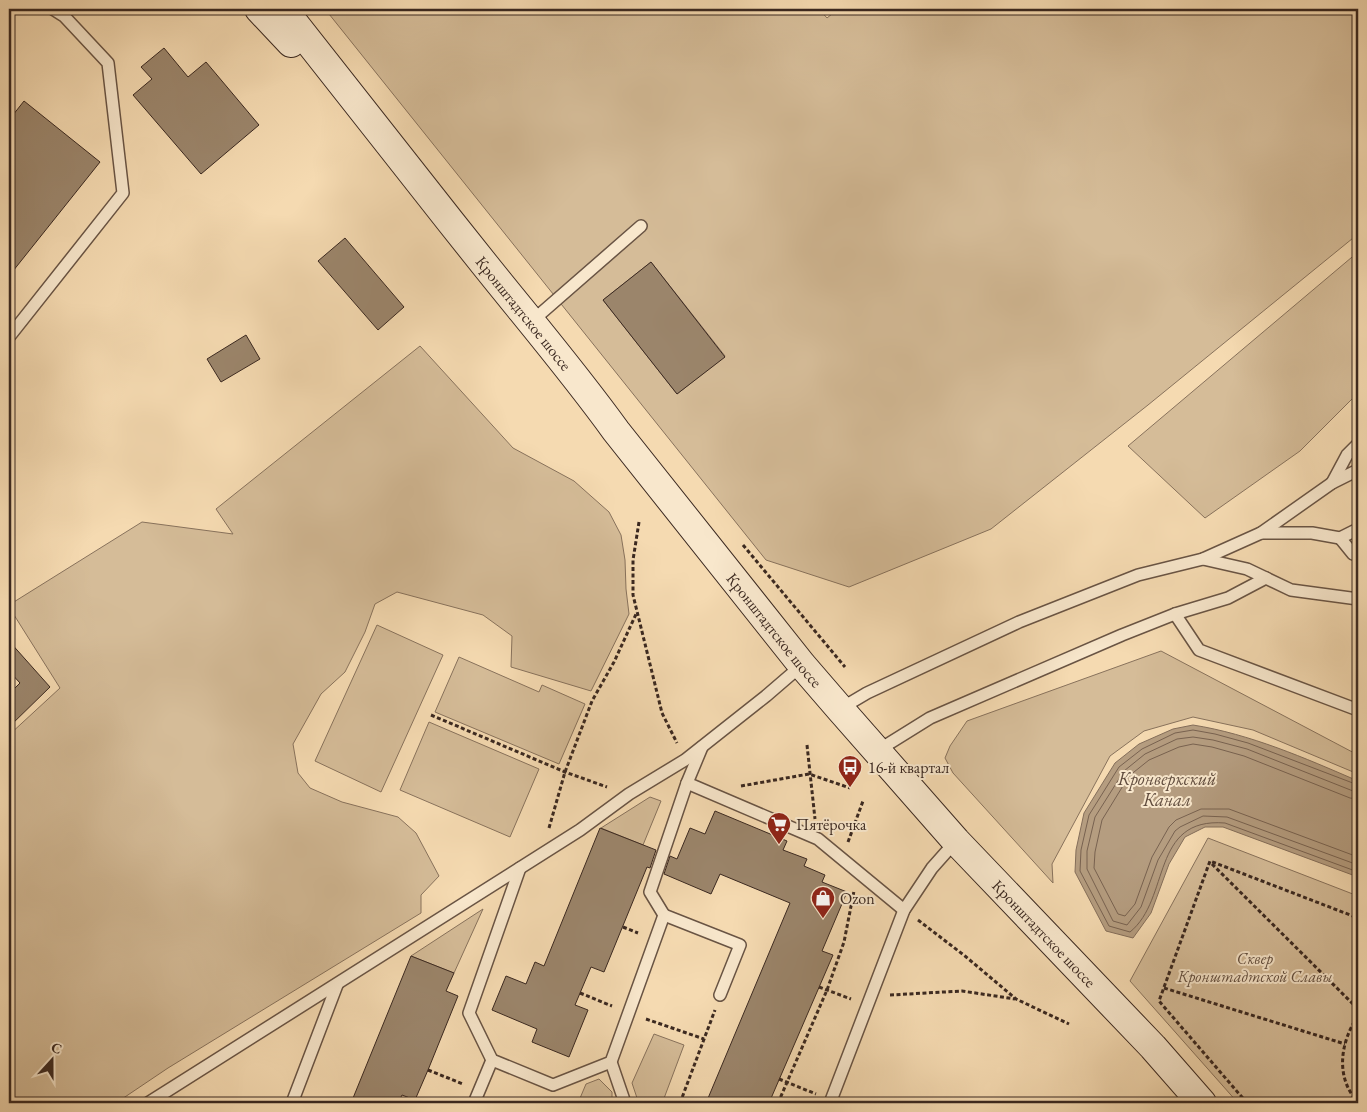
<svg xmlns="http://www.w3.org/2000/svg" width="1367" height="1112" font-family="'EB Garamond',serif">
	<style>
		.green { fill: #d5bc98; stroke: #88725c; fill-rule: evenodd }
		.water { fill: #b59d80; stroke: #846e5a }
		.lines { fill: none; stroke-linecap: round; stroke-linejoin: round }
		.shore { stroke: #786250; stroke-width: 1 }
		.building { fill: #9b856b; stroke: #3a2820 }
		.service-casing { stroke: #695444; stroke-width: 14 }
		.secondary-casing { stroke: #3a2820; stroke-width: 30 }
		.path { stroke: #3a2820; stroke-width: 3; stroke-dasharray: 4 2.5; stroke-linecap: butt }
		.service { stroke: #f8e7cc; stroke-width: 11 }
		.secondary { stroke: #f8e7cc; stroke-width: 28 }
		.labels { text-anchor: middle; dominant-baseline: central; stroke-width: 4; stroke-linejoin: round; paint-order: stroke }
		.street-label { font-size: 16px; fill: #3a2820; stroke: #f8e7cc }
		.poi-label { font-size: 16px; fill: #3a2820; stroke: #f8e7cc; text-anchor: start }
		.park-label { font-size: 16px; font-style: italic; fill: #614d3e; stroke: #f8e7cc }
		.water-label { font-size: 18px; font-style: italic; fill: #5f4b3d; stroke: #f8e7cc }
	</style>
	<rect width="100%" height="100%" fill="#f5dab1"/>
	<filter id="stains"><feTurbulence type="fractalNoise" baseFrequency=".004" numOctaves="4"/><feColorMatrix values="0 0 0 0 .2 0 0 0 0 .09 0 0 0 0 .02 0 0 0 .5 -.17"/></filter>
	<radialGradient id="worn" r=".72"><stop offset=".6" stop-color="#630" stop-opacity="0"/><stop offset="1" stop-color="#630" stop-opacity=".3"/></radialGradient>
	<!-- green -->
	<g class="green">
		<path d="M325,9H332L334,11L337,9H819L827,18L838,9H1358V234L1148,405L991,529L849,587L766,560ZM651,262L725,356L677,394L603,300Z"/>
		<polygon points="1358,252 1358,393 1300,451 1205,518 1128,446"/>
		<polygon points="420,346 513,448 574,481 609,512 621,535 625,560 626,589 629,614 591,691 511,667 512,636 483,615 397,592 375,604 365,632 345,672 321,694 293,744 298,773 310,788 342,802 398,817 416,833 439,876 421,895 421,913 168,1068 116,1103 9,1103 9,735 60,688 9,607 9,605 142,522 233,534 216,509"/>
		<polygon points="377,625 443,655 381,792 315,761"/>
		<polygon points="1161,651 1358,755 1358,774 1253,730 1193,717 1144,731 1110,756 1052,864 1053,883 953,773 945,758 950,746 967,721"/>
		<polygon points="459,657 539,692 542,685 585,704 559,764 435,712"/>
		<polygon points="429,722 539,769 510,837 400,790"/>
		<polygon points="650,797 661,801 643,845 601,828"/>
		<polygon points="1208,838 1358,896 1358,1103 1238,1103 1130,981"/>
		<polygon points="483,909 454,973 411,956"/>
		<polygon points="654,1034 684,1045 663,1101 660,1103 638,1103 638,1101 632,1083"/>
		<polygon points="599,1079 612,1092 612,1103 578,1103 586,1084"/>
	</g>
	<!-- water -->
	<path class="water" d="M1193,725C1250,734 1305,758 1358,781V877L1223,827H1205L1185,837L1169,864L1151,913L1133,938L1106,931L1075,872L1076,850L1084,813L1115,763L1139,744L1173,729Z"/>
	<g class="lines">
		<!-- shore -->
		<g class="shore">
			<path d="M1358,785L1248,743L1215,734L1193,730L1175,733L1142,749L1119,767L1089,815L1081,850L1080,871L1109,926L1130,932C1171,899 1150,817 1225,823L1358,872"/>
			<polyline points="1358,792 1353,791 1247,749 1213,740 1193,737 1177,739 1145,754 1124,771 1095,817 1087,851 1087,869 1113,921 1127,925 1141,907 1158,860 1175,831 1180,827 1203,816 1227,817 1358,865"/>
			<polyline points="1358,799 1350,798 1244,756 1212,747 1193,744 1179,747 1149,760 1129,776 1102,820 1095,852 1094,868 1118,914 1125,916 1135,904 1152,857 1169,827 1176,820 1201,809 1229,809 1358,857"/>
		</g>
	</g>
	<!-- building -->
	<g class="building">
		<polygon points="164,48 188,77 206,62 259,125 201,174 133,95 152,79 141,67"/>
		<polygon points="24,101 100,162 9,276 9,120"/>
		<polygon points="345,238 404,307 378,330 318,261"/>
		<polygon points="651,262 725,357 677,394 603,300"/>
		<polygon points="246,335 260,359 221,382 207,359"/>
		<polygon points="9,641 50,687 9,727 9,694 20,683 9,671"/>
		<polygon points="715,811 787,841 783,850 807,859 804,866 825,875 822,882 847,892 822,951 833,955 769,1103 706,1103 790,903 720,874 711,894 664,874 670,856 677,859 690,828 705,834"/>
		<polygon points="600,828 656,850 650,868 647,867 604,972 591,967 575,1005 588,1010 569,1057 532,1042 537,1029 492,1010 506,976 526,984 535,962 544,966"/>
		<polygon points="411,956 454,973 446,991 458,996 428,1070 415,1100 402,1095 398,1103 351,1103"/>
	</g>
	<g class="lines">
		<!-- service casing -->
		<g class="service-casing">
			<g id="service">
				<polyline points="531,322 641,226"/>
				<polyline points="9,337 123,193 108,63 64,16 53,9"/>
				<polyline points="1332,483 1347,455 1358,444"/>
				<polyline points="1261,533 1312,533 1340,538 1358,529"/>
				<polyline points="1340,538 1353,554 1358,555"/>
				<polyline points="1203,559 1247,569 1291,590 1358,599"/>
				<polyline points="1175,614 1199,650 1358,710"/>
				<polyline points="840,709 867,693 1019,622 1138,575 1203,559 1261,533 1332,483 1358,470"/>
				<polyline points="702,747 687,783 650,892 664,915 740,945 720,995"/>
				<polyline points="877,751 930,718 1122,635 1175,614 1228,598 1266,578"/>
				<polyline points="687,783 818,839 904,910"/>
				<polyline points="520,868 469,1013 492,1060 553,1085 611,1062 664,915"/>
				<polyline points="611,1062 625,1103"/>
				<polyline points="148,1103 520,868 580,830 629,794 685,760 766,696 802,665"/>
				<polyline points="292,1103 337,985"/>
				<polyline points="474,1103 492,1060"/>
				<polyline points="830,1103 904,910 932,868 956,841"/>
			</g>
		</g>
		<!-- secondary casing -->
		<g class="secondary-casing">
			<g id="secondary">
				<polyline points="259,9 291,43"/>
				<path id="s1" d="M283,9C350,94 417,180 485,265C529,320 575,374 616,431L802,665L840,709L956,841L1153,1047L1202,1103"/>
			</g>
		</g>
		<!-- path -->
		<g class="path">
			<polyline points="639,522 633,560 633,595 662,713 677,743"/>
			<polyline points="743,545 845,667"/>
			<polyline points="431,715 565,772 607,787"/>
			<polyline points="807,745 815,819"/>
			<polyline points="741,786 809,774 850,788"/>
			<polyline points="549,828 565,772 592,701 614,662 637,612"/>
			<polyline points="848,842 863,801"/>
			<polyline points="1212,864 1358,1009"/>
			<polyline points="918,920 965,956 1016,999 1069,1024"/>
			<polyline points="623,927 638,933"/>
			<polyline points="819,987 851,999"/>
			<polyline points="1164,988 1345,1044"/>
			<polyline points="580,993 612,1006"/>
			<polyline points="890,995 962,991 1015,999"/>
			<path d="M1358,1016C1340,1042 1335,1078 1358,1102"/>
			<polyline points="646,1019 704,1039"/>
			<polyline points="428,1070 463,1084"/>
			<polyline points="779,1079 816,1094"/>
			<polyline points="680,1103 715,1010"/>
			<polyline points="778,1103 827,990 844,942 854,891"/>
			<polyline points="1247,1103 1159,1001 1210,861 1358,918"/>
		</g>
		<!-- service -->
		<use href="#service" class="service"/>
		<!-- secondary -->
		<use href="#secondary" class="secondary"/>
	</g>
	<!-- icons -->
	<defs>
		<g id="bus-pin" transform="scale(1.25)"><path d="M0 17L-7.5 6A9.5 9.5 0 1 1 7.5 6Z" fill="#8f2418" stroke="#f8e7cc"/><path d="M-5-6H5V4H4V6H2V4H-2V6H-4V4H-5ZM-3.5-4V0h7V-4ZM-3.5 1.2v1.5H-2V1.2ZM2 1.2v1.5H3.5V1.2Z" fill="#fff"/></g>
		<g id="supermarket-pin" transform="scale(1.25)"><path d="M0 17L-7.5 6A9.5 9.5 0 1 1 7.5 6Z" fill="#8f2418" stroke="#f8e7cc"/><path d="M-6-5.5h2.5l.6 2H6L4.5 2H-2.5L-4.4-4H-6ZM-1.5 3.2a1.3 1.3 0 1 0 .1 0ZM3 3.2a1.3 1.3 0 1 0 .1 0Z" fill="#fff"/></g>
		<g id="shop-pin" transform="scale(1.25)"><path d="M0 17L-7.5 6A9.5 9.5 0 1 1 7.5 6Z" fill="#8f2418" stroke="#f8e7cc"/><path d="M-5-2.5h2.3a2.7 3.5 0 0 1 5.4 0H5L5.5 6h-11ZM-1.5-2.5h3a1.5 2.3 0 0 0-3 0Z" fill="#fff"/></g>
	</defs>
	<g fill-rule="evenodd">
		<use href="#bus-pin" x="850" y="767"/>
		<use href="#supermarket-pin" x="779" y="824"/>
		<use href="#shop-pin" x="823" y="898"/>
	</g>
	<g class="labels">
		<!-- street labels -->
		<g class="street-label">
			<text stroke="none"><textPath href="#s1" startOffset="388">Кронштадтское шоссе</textPath></text>
			<text stroke="none"><textPath href="#s1" startOffset="792">Кронштадтское шоссе</textPath></text>
			<text stroke="none"><textPath href="#s1" startOffset="1198">Кронштадтское шоссе</textPath></text>
		</g>
		<!-- poi labels -->
		<g class="poi-label">
			<text x="868" y="767">16-й квартал</text>
			<text x="796" y="824">Пятёрочка</text>
			<text x="840" y="898">Ozon</text>
		</g>
		<!-- park labels -->
		<g class="park-label">
			<text x="1255" y="958">Сквер<tspan x="1255" dy="18">Кронштадтской Славы</tspan></text>
		</g>
		<!-- water labels -->
		<g class="water-label">
			<text x="1167" y="778">Кронверкский<tspan x="1167" dy="21">Канал</tspan></text>
		</g>
	</g>
	<!-- margin -->
	<rect width="1367" height="1112" fill="none" stroke="#f5dab1" stroke-width="30"/>
	<rect x="10" y="10" width="1347" height="1092" fill="none" stroke="#3a2820" stroke-width="2.5"/>
	<rect x="15" y="15" width="1337" height="1082" fill="none" stroke="#3a2820"/>
	<!-- north arrow -->
	<g transform="translate(52 1060) rotate(21)" stroke="#f8e7cc" stroke-width="4" paint-order="stroke">
	<path d="M0-4L9 19L0 12L-9 19Z" fill="#3a2820"/>
	<text y="-8" font-size="14" font-weight="bold" text-anchor="middle" fill="#3a2820">С</text>
	</g>
	<rect width="100%" height="100%" filter="url(#stains)"/>
	<rect width="100%" height="100%" fill="url(#worn)"/>
</svg>
